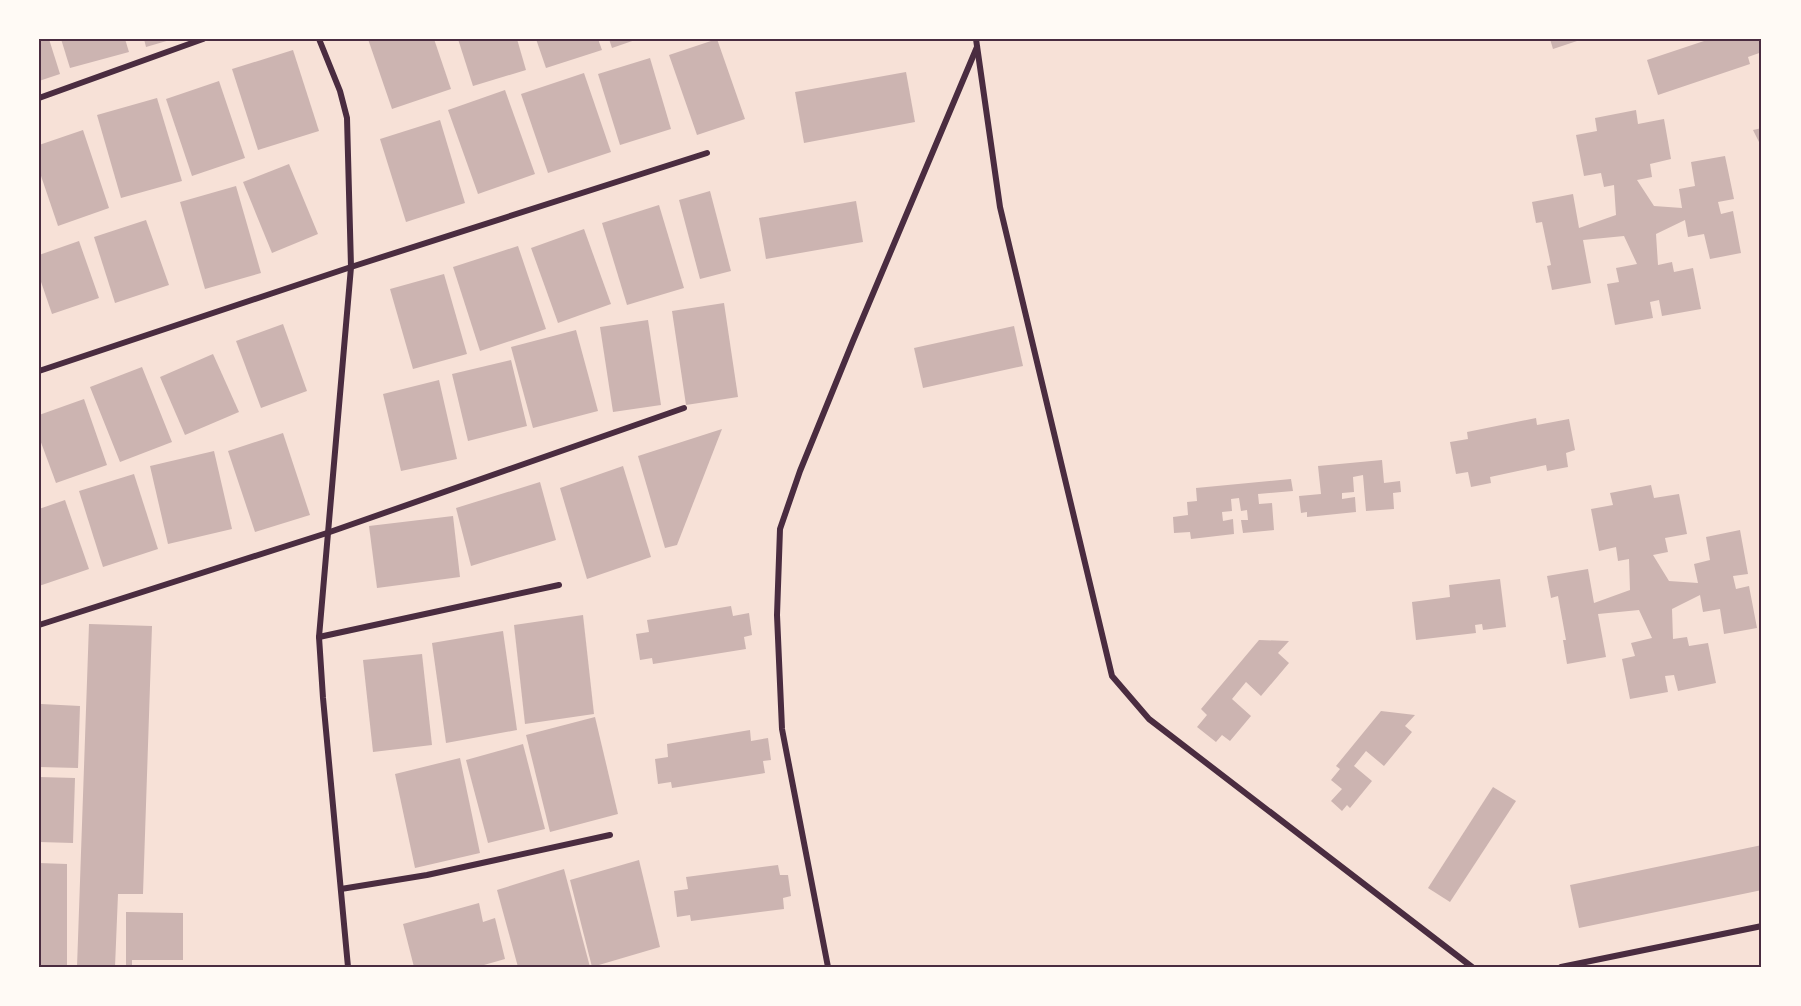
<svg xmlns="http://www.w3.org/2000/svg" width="1801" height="1006" font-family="'Varela Round',sans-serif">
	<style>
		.building { fill: #ccb4b1 }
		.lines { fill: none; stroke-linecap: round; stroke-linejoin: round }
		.minor { stroke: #4a2c40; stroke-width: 6 }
		.neatline { fill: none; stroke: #4a2c40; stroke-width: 2 }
	</style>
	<rect width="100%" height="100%" fill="#f7e1d7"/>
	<!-- building -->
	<g class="building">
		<polygon points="39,39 49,39 60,74 39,81"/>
		<polygon points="61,39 125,39 129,52 70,68"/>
		<polygon points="144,39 170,39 170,40 146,47"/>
		<polygon points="368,39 434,39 451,89 392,109"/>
		<polygon points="458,39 517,39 526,70 473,86"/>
		<polygon points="536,39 598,39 602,50 546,68"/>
		<polygon points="609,39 638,39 612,48"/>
		<polygon points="717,39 745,119 697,135 669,55"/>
		<polygon points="1550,39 1583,39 1553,49"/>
		<polygon points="1710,39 1762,39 1762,52 1748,57 1750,64 1658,95 1647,60"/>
		<polygon points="293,50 319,131 258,150 232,69"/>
		<polygon points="650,58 671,129 620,145 598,74"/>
		<polygon points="906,72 915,122 804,143 795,92"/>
		<polygon points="584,73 611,152 548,173 521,94"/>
		<polygon points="219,81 245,158 192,176 166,99"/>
		<polygon points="505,90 535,174 478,194 448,110"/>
		<polygon points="157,98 182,181 121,198 97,115"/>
		<polygon points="1636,110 1638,124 1664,119 1671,159 1650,164 1652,177 1637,180 1654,206 1682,208 1679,189 1695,186 1691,162 1725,156 1734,199 1718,202 1721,214 1733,211 1741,253 1710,259 1704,234 1688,237 1685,220 1656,234 1658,265 1672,262 1674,272 1693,268 1701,309 1662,316 1659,300 1650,302 1653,318 1615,325 1607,284 1619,282 1616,268 1637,264 1624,236 1583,240 1591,283 1552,290 1547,266 1551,265 1542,222 1536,223 1532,202 1573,194 1579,228 1616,215 1614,185 1604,187 1601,173 1584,176 1576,135 1597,131 1595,118"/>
		<polygon points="440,120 465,203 406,222 380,139"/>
		<polygon points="1762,128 1762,148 1753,130"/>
		<polygon points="83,130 109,208 58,226 39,170 39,145"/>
		<polygon points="289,164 318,234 272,253 243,182"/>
		<polygon points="236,186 261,273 205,289 180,202"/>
		<polygon points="710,191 731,271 700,279 679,200"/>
		<polygon points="856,201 863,242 766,259 759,218"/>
		<polygon points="659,205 684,288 627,305 602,223"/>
		<polygon points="146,220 169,285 115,303 94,237"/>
		<polygon points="584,229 611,304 558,323 531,248"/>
		<polygon points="79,241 99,298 52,314 39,276 39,255"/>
		<polygon points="518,246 546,329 480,351 453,267"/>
		<polygon points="444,274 467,354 413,369 390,289"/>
		<polygon points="724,303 738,397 686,405 672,311"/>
		<polygon points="648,320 661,405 613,412 600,327"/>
		<polygon points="283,324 307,391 261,408 236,341"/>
		<polygon points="1014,326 1023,366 923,388 914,348"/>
		<polygon points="576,330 598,411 533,428 511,347"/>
		<polygon points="213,354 239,412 185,435 160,377"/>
		<polygon points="511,360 527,426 468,441 452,374"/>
		<polygon points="142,367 172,442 120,462 90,387"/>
		<polygon points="439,380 457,459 401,471 383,394"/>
		<polygon points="84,399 107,465 56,483 39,437 39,415"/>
		<polygon points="1536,418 1537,425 1569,419 1575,450 1566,453 1568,467 1547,471 1546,465 1490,477 1491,483 1471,487 1468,472 1456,474 1450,442 1468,439 1467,432"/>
		<polygon points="722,429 677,545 665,548 638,456"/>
		<polygon points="283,433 310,515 255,532 228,451"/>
		<polygon points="214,451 232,529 168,544 150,466"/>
		<polygon points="1382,460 1384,483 1400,481 1401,492 1393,493 1394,509 1366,511 1363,475 1353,477 1354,492 1342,493 1342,499 1355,497 1356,512 1307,517 1307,512 1301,513 1299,496 1321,494 1318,466"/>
		<polygon points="623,466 651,557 587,579 560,488"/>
		<polygon points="134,474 158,549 103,567 79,491"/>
		<polygon points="1291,479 1293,491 1258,494 1259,504 1272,503 1274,530 1243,533 1241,520 1248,520 1247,510 1241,511 1239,498 1231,499 1232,511 1222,512 1223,521 1233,519 1234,534 1191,539 1190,532 1174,533 1173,517 1188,515 1187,502 1197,501 1196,488"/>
		<polygon points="540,482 556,540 471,566 456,508"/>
		<polygon points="1651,485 1654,498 1679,494 1687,534 1665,538 1668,552 1653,555 1669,581 1698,583 1694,564 1710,560 1706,537 1740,530 1748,574 1733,576 1736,589 1749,586 1757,628 1724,634 1720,609 1703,612 1700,595 1672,609 1673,639 1687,637 1689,646 1708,643 1716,683 1678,691 1674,675 1665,676 1668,692 1630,699 1622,659 1635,656 1631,643 1652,638 1639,610 1598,614 1606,657 1567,664 1563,640 1566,640 1558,596 1551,598 1547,576 1588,569 1594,603 1630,590 1629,559 1618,561 1616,547 1599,551 1591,509 1613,505 1610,493"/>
		<polygon points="65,500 89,569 39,586 39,509"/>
		<polygon points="453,516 460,577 377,588 369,526"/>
		<polygon points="1500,579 1506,627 1483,630 1482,624 1475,625 1476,633 1416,640 1412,602 1450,597 1449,585"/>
		<polygon points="731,606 733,616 749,613 752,635 744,637 746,649 653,664 652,658 640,660 636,634 649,632 647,620"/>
		<polygon points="583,615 594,714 525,724 514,625"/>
		<polygon points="89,624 152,626 143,894 118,894 115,967 77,967"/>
		<polygon points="503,631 517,730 446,743 432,643"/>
		<polygon points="1259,640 1289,641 1278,653 1289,663 1261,696 1246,682 1232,699 1251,716 1230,741 1222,735 1216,742 1197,727 1207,715 1201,709"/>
		<polygon points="422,654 432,745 373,752 363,660"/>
		<polygon points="41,704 80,706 78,768 39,767"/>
		<polygon points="1381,711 1415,715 1405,726 1412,732 1384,766 1366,751 1354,766 1372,781 1350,808 1347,805 1342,811 1331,801 1342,789 1331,780 1340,769 1336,766"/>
		<polygon points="595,717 618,814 550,832 526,735"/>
		<polygon points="750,730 751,741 768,738 771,760 763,761 765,773 672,788 671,782 658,784 655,759 668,757 667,744"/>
		<polygon points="523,744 545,829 488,843 466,760"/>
		<polygon points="460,758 480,853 415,868 395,774"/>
		<polygon points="39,777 75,778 73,843 39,842"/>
		<polygon points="1493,787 1516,801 1450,902 1428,888"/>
		<polygon points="1762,845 1762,890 1579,928 1570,885"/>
		<polygon points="639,860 660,947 592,967 570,880"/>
		<polygon points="39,863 67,864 67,967 39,967"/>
		<polygon points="778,865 780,875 788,875 791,896 783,898 784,909 691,921 690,915 677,917 674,891 688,889 686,877"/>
		<polygon points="564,869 590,967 518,967 497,890"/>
		<polygon points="479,903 483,922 495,918 505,959 477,967 414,967 403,924"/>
		<polygon points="126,912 183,913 183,960 132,960 132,967 126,967"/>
	</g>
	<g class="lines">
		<!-- minor -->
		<g class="minor">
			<polyline points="319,39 340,91 347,118 351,267 319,637 323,698 348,967"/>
			<polyline points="976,39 1000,207 1112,676 1149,719 1472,967"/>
			<polyline points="39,98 203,39"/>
			<polyline points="39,371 351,267 707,153"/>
			<polyline points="39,625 327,533 684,408"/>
			<polyline points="319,637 559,585"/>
			<polyline points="341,889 427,875 610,835"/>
			<polyline points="828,967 782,729 777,615 780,529 800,471 853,341 977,47"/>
			<polyline points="1561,967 1762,926"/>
		</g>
	</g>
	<!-- border -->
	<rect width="1801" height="1006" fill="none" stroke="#fffaf5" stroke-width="81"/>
	<rect x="40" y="40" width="1720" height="926" class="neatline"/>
</svg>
